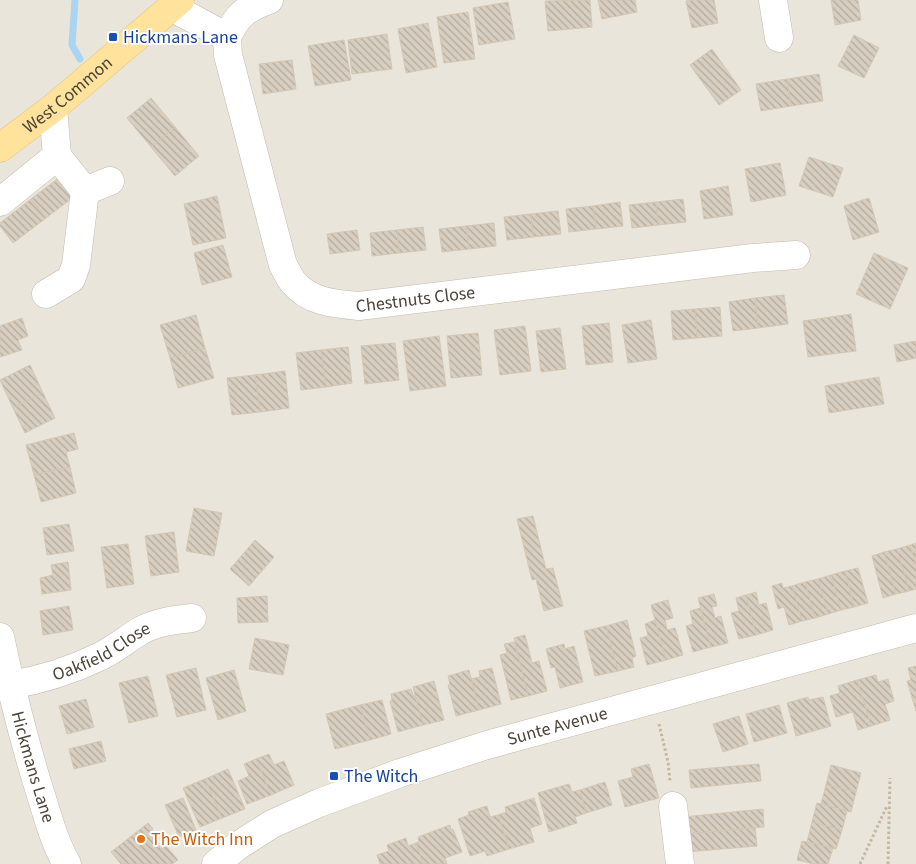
<svg xmlns="http://www.w3.org/2000/svg" width="916" height="864" font-family="'Source Sans 3',sans-serif">
	<style>
		.residential { fill: #eae5da }
		.lines { fill: none; stroke-linecap: round; stroke-linejoin: round }
		.stream { stroke: #a9d4f2; stroke-width: 7 }
		.building { fill: url(#building-back-hatch); stroke: #d3c7b4 }
		.minor-casing { stroke: #c2bbae; stroke-width: 29 }
		.major-casing { stroke: #e6c16a; stroke-width: 29 }
		.path { stroke: #c4b79f; stroke-width: 3; stroke-dasharray: 2.5 2.5; stroke-linecap: butt }
		.minor { stroke: #fff; stroke-width: 28 }
		.major { stroke: #ffe39c; stroke-width: 28 }
		.transit-dot { fill: #1a4fb4; stroke: #fff; stroke-width: 2 }
		.food-dot { fill: #e8710a; stroke: #fff; stroke-width: 2 }
		.labels { text-anchor: middle; dominant-baseline: central; stroke-width: 4; stroke-linejoin: round; paint-order: stroke }
		.transit-label { font-size: 18px; fill: #164399; stroke: #fff; text-anchor: start }
		.street-label { font-size: 18px; fill: #4b4439; stroke: #fff }
		.food-label { font-size: 18px; fill: #c56008; stroke: #fff; text-anchor: start }
	</style>
	<defs>
		<pattern id="building-back-hatch" width="6" height="6" patternUnits="userSpaceOnUse" patternTransform="scale(1.25)"><rect width="6" height="6" fill="#d8cfc1"/><path d="M-1 5l2 2M0 0l6 6M5-1l2 2" fill="none" stroke="#b1aa9e"/></pattern>
	</defs>
	<rect width="100%" height="100%" fill="#f6f3ec"/>
	<!-- residential -->
	<rect class="residential" x="0" y="0" width="916" height="864"/>
	<g class="lines">
		<!-- stream -->
		<polyline class="stream" points="75,0 72,45 80,59"/>
	</g>
	<!-- building -->
	<g class="building">
		<polygon points="590,0 592,27 548,31 545,1"/>
		<polygon points="598,0 635,0 637,12 602,19"/>
		<polygon points="693,0 714,0 718,23 692,28 686,1"/>
		<polygon points="831,0 858,0 861,20 835,25"/>
		<polygon points="508,2 515,39 479,45 473,8"/>
		<polygon points="468,12 475,59 444,63 437,17"/>
		<polygon points="428,23 437,67 406,73 398,29"/>
		<polygon points="387,34 392,69 352,74 348,40"/>
		<polygon points="854,35 879,48 864,78 838,66"/>
		<polygon points="344,40 351,80 315,86 308,46"/>
		<polygon points="712,49 741,90 719,105 690,65"/>
		<polygon points="292,60 296,89 263,94 259,64"/>
		<polygon points="819,74 823,101 791,106 787,79"/>
		<polygon points="787,79 791,106 761,111 756,84"/>
		<polygon points="151,98 175,127 151,147 127,118"/>
		<polygon points="175,127 199,156 175,176 151,147"/>
		<polygon points="809,157 843,168 833,197 799,186"/>
		<polygon points="780,163 786,195 751,202 745,169"/>
		<polygon points="60,177 75,196 46,218 31,199"/>
		<polygon points="728,186 733,215 704,219 700,191"/>
		<polygon points="217,196 226,238 193,245 184,204"/>
		<polygon points="869,198 879,232 853,240 844,206"/>
		<polygon points="31,199 46,218 13,243 0,226 0,223"/>
		<polygon points="683,199 686,222 658,225 656,202"/>
		<polygon points="620,202 623,226 596,229 593,206"/>
		<polygon points="656,202 658,225 632,228 629,205"/>
		<polygon points="593,206 596,229 569,232 566,209"/>
		<polygon points="558,211 561,234 533,237 531,214"/>
		<polygon points="531,214 533,237 507,240 504,217"/>
		<polygon points="494,223 496,246 469,249 466,226"/>
		<polygon points="466,226 469,249 442,252 439,229"/>
		<polygon points="423,227 426,250 399,253 397,230"/>
		<polygon points="357,230 360,250 330,254 327,234"/>
		<polygon points="397,230 399,253 372,256 370,233"/>
		<polygon points="223,245 232,277 202,285 194,253"/>
		<polygon points="874,253 908,268 890,309 856,294"/>
		<polygon points="784,295 788,324 758,328 755,298"/>
		<polygon points="755,298 758,328 733,331 729,302"/>
		<polygon points="720,307 722,336 697,338 695,309"/>
		<polygon points="695,309 697,338 673,340 671,311"/>
		<polygon points="851,314 856,351 808,357 803,321"/>
		<polygon points="196,315 205,348 170,358 160,325"/>
		<polygon points="22,318 28,336 18,340 22,350 0,357 0,326"/>
		<polygon points="651,320 657,359 628,363 622,325"/>
		<polygon points="609,323 613,362 586,365 582,326"/>
		<polygon points="525,326 531,371 500,375 494,330"/>
		<polygon points="560,328 566,369 541,372 536,331"/>
		<polygon points="478,333 482,375 451,378 447,336"/>
		<polygon points="439,336 446,386 410,391 403,341"/>
		<polygon points="916,341 916,358 897,362 894,345"/>
		<polygon points="395,343 399,380 365,384 361,346"/>
		<polygon points="348,347 352,383 326,387 321,350"/>
		<polygon points="205,348 214,378 178,388 170,358"/>
		<polygon points="321,350 326,387 301,390 296,353"/>
		<polygon points="30,365 43,393 13,408 0,380"/>
		<polygon points="285,371 289,408 260,412 255,375"/>
		<polygon points="255,375 260,412 232,415 227,378"/>
		<polygon points="879,377 884,404 829,413 825,386"/>
		<polygon points="43,393 55,418 25,433 13,408"/>
		<polygon points="74,433 78,449 66,452 70,467 34,475 26,445"/>
		<polygon points="70,467 76,493 41,502 34,475"/>
		<polygon points="194,508 222,513 214,556 186,551"/>
		<polygon points="533,516 546,569 553,568 563,606 544,611 536,579 532,580 517,519"/>
		<polygon points="69,524 74,551 47,555 43,528"/>
		<polygon points="174,532 179,572 151,576 145,536"/>
		<polygon points="255,540 274,557 249,586 230,569"/>
		<polygon points="916,543 916,565 910,545"/>
		<polygon points="128,544 134,584 107,588 101,547"/>
		<polygon points="910,545 916,565 916,589 909,591 897,549"/>
		<polygon points="897,549 909,591 896,594 884,552"/>
		<polygon points="884,552 896,594 883,598 872,556"/>
		<polygon points="68,562 71,590 42,594 40,578 53,575 51,565"/>
		<polygon points="858,568 868,603 854,607 845,571"/>
		<polygon points="845,571 854,607 841,610 831,575"/>
		<polygon points="831,575 841,610 828,614 818,579"/>
		<polygon points="818,579 828,614 815,618 805,582"/>
		<polygon points="805,582 815,618 802,621 792,586"/>
		<polygon points="782,583 783,588 792,586 802,621 789,625 784,607 778,609 772,586"/>
		<polygon points="756,592 759,605 766,603 773,630 756,635 746,595"/>
		<polygon points="714,594 717,606 712,607 715,618 721,616 728,643 711,647 698,598"/>
		<polygon points="746,595 756,635 739,639 731,613 739,611 736,598"/>
		<polygon points="267,596 268,622 238,623 237,598"/>
		<polygon points="668,600 673,618 665,620 667,630 675,628 683,655 666,660 651,605"/>
		<polygon points="69,606 73,630 43,635 40,611"/>
		<polygon points="700,608 711,647 693,652 686,626 693,624 690,611"/>
		<polygon points="627,620 636,656 632,658 634,667 618,671 606,626"/>
		<polygon points="655,620 666,660 647,665 640,638 648,636 645,624"/>
		<polygon points="606,626 618,671 595,676 584,631"/>
		<polygon points="525,635 532,663 539,661 547,691 528,696 514,638"/>
		<polygon points="255,638 289,645 283,675 249,669"/>
		<polygon points="515,642 528,696 511,700 500,655 507,653 504,644"/>
		<polygon points="564,644 565,649 574,646 583,682 560,688 555,667 551,668 546,649"/>
		<polygon points="916,666 916,711 907,681 911,680 908,668"/>
		<polygon points="196,668 206,710 177,717 166,675"/>
		<polygon points="492,668 501,704 479,710 471,679 480,677 479,671"/>
		<polygon points="234,670 246,711 218,720 206,678"/>
		<polygon points="469,670 479,710 456,716 448,685 450,685 448,676"/>
		<polygon points="876,675 878,682 888,679 894,701 885,704 890,720 871,726 857,680"/>
		<polygon points="148,676 158,716 129,723 119,683"/>
		<polygon points="857,680 871,726 858,730 853,712 836,717 830,696 840,693 838,686"/>
		<polygon points="434,681 444,720 423,725 413,687"/>
		<polygon points="411,689 413,695 415,695 423,725 398,732 390,701 392,701 391,694"/>
		<polygon points="808,697 809,700 823,697 831,726 796,736 787,703"/>
		<polygon points="86,699 94,727 67,734 59,706"/>
		<polygon points="382,700 391,734 370,740 360,705"/>
		<polygon points="360,705 370,740 335,749 326,714"/>
		<polygon points="779,705 787,733 754,742 746,714"/>
		<polygon points="739,716 748,744 723,752 713,724"/>
		<polygon points="101,741 106,761 74,769 69,749"/>
		<polygon points="269,754 274,765 284,761 294,785 271,795 256,759"/>
		<polygon points="256,759 271,795 247,804 238,781 249,776 244,764"/>
		<polygon points="649,764 659,798 625,807 618,781 633,777 631,769"/>
		<polygon points="759,764 761,781 691,788 689,770"/>
		<polygon points="831,765 861,773 856,792 826,785"/>
		<polygon points="228,769 245,809 222,818 205,779"/>
		<polygon points="205,779 222,818 200,827 183,788"/>
		<polygon points="605,782 612,805 586,813 580,790"/>
		<polygon points="569,784 572,792 580,790 586,813 575,817 577,823 549,832 538,793"/>
		<polygon points="826,785 856,792 851,812 821,804"/>
		<polygon points="183,798 196,830 179,837 165,805"/>
		<polygon points="534,798 542,824 530,828 534,842 509,849 498,815 506,812 505,807"/>
		<polygon points="817,803 847,811 842,830 812,822"/>
		<polygon points="487,806 490,817 498,815 509,849 487,856 485,851 470,856 458,819 469,815 468,812"/>
		<polygon points="763,809 764,827 685,834 683,817"/>
		<polygon points="812,822 842,830 836,849 807,842"/>
		<polygon points="148,823 153,829 149,833 162,849 166,846 178,860 172,864 121,864 111,852"/>
		<polygon points="450,825 451,830 453,829 462,852 445,858 447,864 423,864 416,843 419,842 418,837"/>
		<polygon points="755,828 757,846 687,852 685,834"/>
		<polygon points="406,838 408,846 416,843 423,864 380,864 377,855 389,851 387,845"/>
		<polygon points="802,841 833,848 828,864 814,864 797,860"/>
	</g>
	<g class="lines">
		<!-- minor casing -->
		<g class="minor-casing">
			<g id="minor">
				<polyline points="773,0 779,38"/>
				<path d="M173,8L227,37C238,14 245,9 269,0"/>
				<path id="s1" d="M227,37L228,55L283,265C286,270 289,277 293,282C309,302 335,304 359,306L753,258L796,255"/>
				<polyline points="57,156 85,191 110,181"/>
				<polyline points="0,202 57,156 53,108"/>
				<polyline points="46,294 71,279 76,265 85,191"/>
				<path id="s2" d="M0,637C11,689 24,741 40,792C48,817 54,842 67,864"/>
				<path id="s3" d="M10,685C42,680 72,670 101,656C115,649 127,639 140,631C156,622 174,620 192,618"/>
				<polyline points="673,806 680,864"/>
				<path id="s4" d="M216,864L236,847L272,824L319,803L400,773L487,745L916,628"/>
			</g>
		</g>
		<!-- major casing -->
		<g class="major-casing">
			<g id="major">
				<path id="s5" d="M0,148L53,108L180,0"/>
			</g>
		</g>
		<!-- path -->
		<g class="path">
			<polyline points="659,724 668,762 670,781"/>
			<polyline points="860,864 887,806"/>
			<polyline points="888,864 890,778"/>
		</g>
		<!-- minor -->
		<use href="#minor" class="minor"/>
		<!-- major -->
		<use href="#major" class="major"/>
	</g>
	<!-- markers -->
	<g class="transit-dot">
		<rect x="108" y="32" width="10" height="10" rx="2.5"/>
		<rect x="329" y="771" width="10" height="10" rx="2.5"/>
	</g>
	<circle class="food-dot" cx="141" cy="839" r="5"/>
	<g class="labels">
		<!-- transit labels -->
		<g class="transit-label">
			<text x="123" y="37">Hickmans Lane</text>
			<text x="344" y="776">The Witch</text>
		</g>
		<!-- street labels -->
		<g class="street-label">
			<text stroke="none"><textPath href="#s5" startOffset="86">West Common</textPath></text>
			<text stroke="none"><textPath href="#s1" startOffset="384">Chestnuts Close</textPath></text>
			<text stroke="none"><textPath href="#s3" startOffset="98">Oakfield Close</textPath></text>
			<text stroke="none"><textPath href="#s4" startOffset="371">Sunte Avenue</textPath></text>
			<text stroke="none"><textPath href="#s2" startOffset="134">Hickmans Lane</textPath></text>
		</g>
		<!-- food labels -->
		<g class="food-label">
			<text x="151" y="839">The Witch Inn</text>
		</g>
	</g>
</svg>
